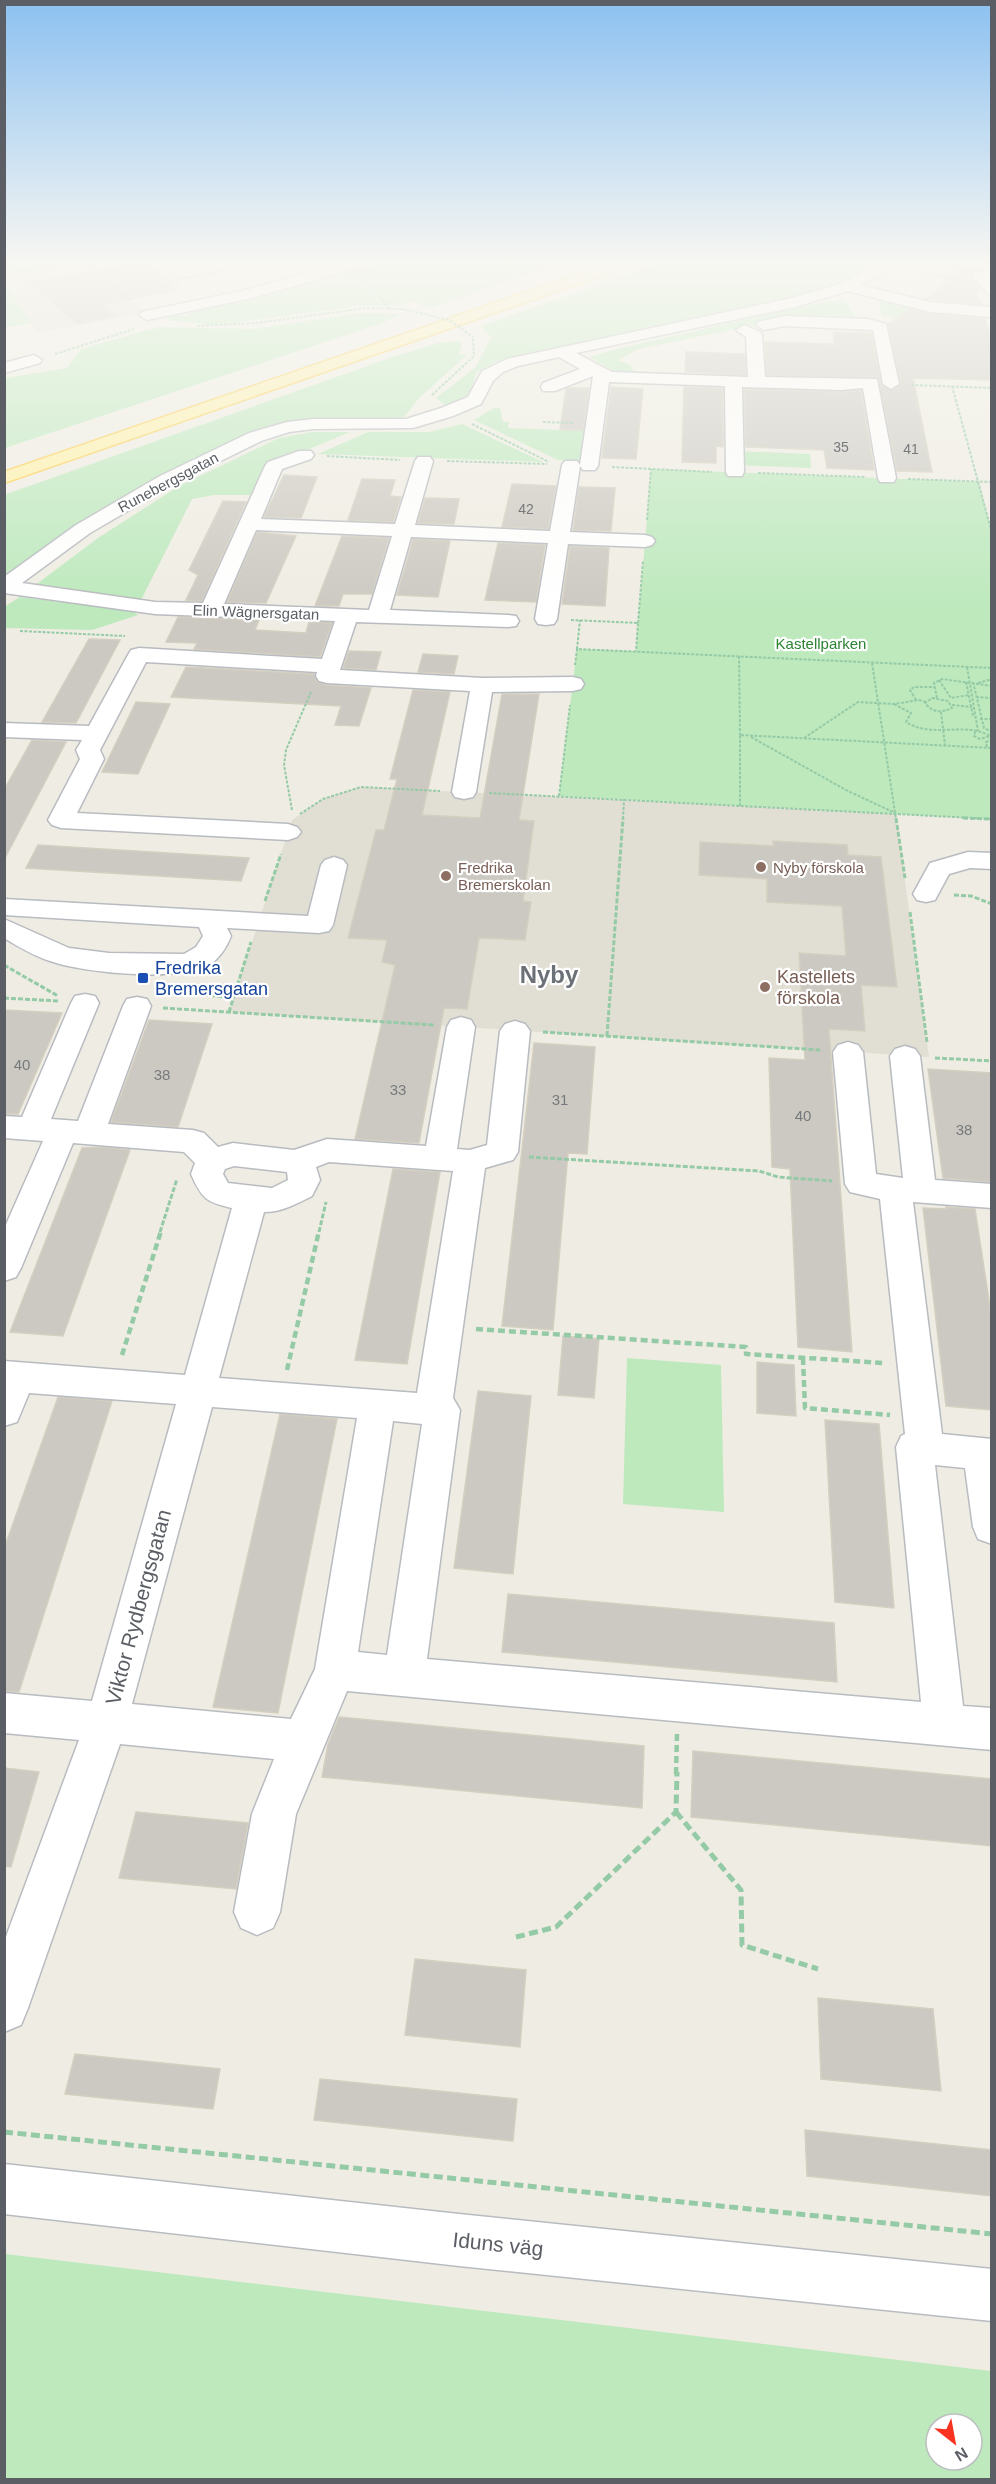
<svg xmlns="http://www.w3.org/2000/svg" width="996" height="2484" font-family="Helvetica,sans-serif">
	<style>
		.education { fill: #e1dfd3 }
		.green { fill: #bde9bd; fill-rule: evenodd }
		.building { fill: #ccc9c2; stroke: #d4cfc0; stroke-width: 1.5 }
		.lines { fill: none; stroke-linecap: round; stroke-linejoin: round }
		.minor-casing { stroke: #b8bbc0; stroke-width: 3 }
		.major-casing { stroke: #fecf4c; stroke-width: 3 }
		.path-far3 { stroke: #95caa6; stroke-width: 2; stroke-dasharray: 3 1.5; stroke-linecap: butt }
		.path-far2 { stroke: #95caa6; stroke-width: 3; stroke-dasharray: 5 2; stroke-linecap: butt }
		.path-far1 { stroke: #95caa6; stroke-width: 4.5; stroke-dasharray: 7 4; stroke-linecap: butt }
		.path { stroke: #95caa6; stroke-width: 5; stroke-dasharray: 9 4.5; stroke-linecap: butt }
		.minor { fill: #fff; fill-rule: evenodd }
		.major { fill: #fff2a8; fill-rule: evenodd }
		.path-bridge { stroke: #95caa6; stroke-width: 2; stroke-dasharray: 3 1.5; stroke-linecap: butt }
		.education-dot { fill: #8d6e63; stroke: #fff; stroke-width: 2 }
		.transit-dot { fill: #1a4fb4; stroke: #fff; stroke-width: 2 }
		.labels { text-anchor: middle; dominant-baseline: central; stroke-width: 4.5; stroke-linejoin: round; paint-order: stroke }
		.far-number-label { font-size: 14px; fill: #777a7c }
		.far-street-label { font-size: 15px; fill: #5b5f65; stroke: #fff }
		.far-park-label { font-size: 15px; fill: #2c8331; stroke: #fff }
		.far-education-label { font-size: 15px; fill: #785e54; stroke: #fff; text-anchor: start }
		.number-label { font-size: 15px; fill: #777a7c }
		.transit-label { font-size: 18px; fill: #164399; stroke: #fff; text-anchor: start }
		.education-label { font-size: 18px; fill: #785e54; stroke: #fff; text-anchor: start }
		.near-street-label { font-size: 21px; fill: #5b5f65; stroke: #fff }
		.district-label { font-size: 24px; font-weight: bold; fill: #6c7177; stroke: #fff }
	</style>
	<rect width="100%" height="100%" fill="#efede3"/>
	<!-- education -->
	<g class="education">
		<polygon points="69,263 86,263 145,313 37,333 5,286 4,276"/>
		<polygon points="361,787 896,814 929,1057 229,1012 292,820 323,799"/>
	</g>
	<!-- green -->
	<g class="green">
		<polygon points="5,263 69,263 5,276"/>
		<polygon points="403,263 559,263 430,308 413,301 397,306 359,306 213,325 168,320 170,315 187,316 200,308 361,266"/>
		<path d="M661,263H875C838,294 740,310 692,321C626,334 560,348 494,362L477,372L467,399L448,407L436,398L476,367L491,337L481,326Z"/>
		<polygon points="9,290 31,323 5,328 5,291"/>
		<polygon points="844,300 858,320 785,319 638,349 618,360 630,365 635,374 615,372 590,357 617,349 822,302"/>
		<polygon points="878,300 943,313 949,327 917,320 882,316"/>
		<polygon points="360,313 402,314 382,323 5,448 5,378 67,368 81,349 158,327 255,329"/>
		<polygon points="459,341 462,344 459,354 467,355 419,398 404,417 290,422 205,454 87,519 5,577 4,495 393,357 438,343"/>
		<polygon points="494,408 500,408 503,422 509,422 508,428 560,430 561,424 589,426 581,463 558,460 474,420"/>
		<polygon points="462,424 543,462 318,454 368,432 429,432"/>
		<polygon points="312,432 350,432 276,463 255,495 214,495 192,499 141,600 34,586 98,538 179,486 279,438"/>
		<polygon points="734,451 810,454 811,468 734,465"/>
		<polygon points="651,469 979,482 992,533 991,819 559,796 577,649 636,651"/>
		<polygon points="20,597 132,611 138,615 92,630 5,628 4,607"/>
		<polygon points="627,1358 721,1365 724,1512 623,1504"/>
		<path d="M5,2254L991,2371V2479H5ZM936,2424H972V2460H936Z"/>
	</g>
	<!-- building -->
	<g class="building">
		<polygon points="134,263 144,263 176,290 103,305 116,316 77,324 30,282"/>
		<polygon points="952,265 984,269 974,271 970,276 979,288 975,296 978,296 981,304 926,299 939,289"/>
		<polygon points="910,309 930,314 985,319 992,339 992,380 913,378 932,472 897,471 878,377 767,375 765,342 835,344 833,332 871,333 881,384 892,391 901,384 888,324"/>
		<polygon points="686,352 745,354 746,375 685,372"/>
		<polygon points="611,387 643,389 636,459 602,458"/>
		<polygon points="684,387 723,388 723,447 716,446 716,463 682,462"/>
		<polygon points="570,388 589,388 583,430 560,430 566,389"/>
		<polygon points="744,389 841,392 861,390 874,470 827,468 824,450 746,447"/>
		<polygon points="284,475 317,477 301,518 264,517"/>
		<polygon points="362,479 395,480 390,496 401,497 393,522 348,520"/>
		<polygon points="512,484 556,486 548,529 502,527"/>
		<polygon points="579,487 615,488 611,531 573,530"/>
		<polygon points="425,498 459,499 454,524 418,523"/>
		<polygon points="223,501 246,502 202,601 186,600 198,575 189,570"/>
		<polygon points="257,532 296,536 266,603 227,602"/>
		<polygon points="342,536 389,538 372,594 343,594 339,606 315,606"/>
		<polygon points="413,539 450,541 438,597 397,595"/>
		<polygon points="498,543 545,545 536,602 485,600"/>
		<polygon points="570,546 609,548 605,606 562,604"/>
		<polygon points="178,617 259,620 255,630 306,633 309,622 332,623 320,657 194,649 197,643 166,642"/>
		<polygon points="89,639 120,640 76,723 42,722"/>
		<polygon points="349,651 381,652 376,670 343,668"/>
		<polygon points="423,654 458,656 454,674 418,672"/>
		<polygon points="186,667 314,674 317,682 326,685 371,688 359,726 335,725 341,706 171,697"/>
		<polygon points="413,690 450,692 422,815 480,818 502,694 539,694 519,820 534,821 523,901 531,902 525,940 479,938 467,1009 444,1008 419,1143 355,1139 395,965 382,962 387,940 348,938 376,830 384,830 397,779 390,779"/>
		<polygon points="136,702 170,704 138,774 102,772"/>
		<polygon points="32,740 66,742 4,860 4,790"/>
		<polygon points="773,841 847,845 848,855 881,857 897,987 861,985 865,1031 829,1029 852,1352 798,1347 790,1169 772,1167 769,1058 805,1060 799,953 846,956 842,906 767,902 767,879 699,875 700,842 774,846"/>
		<polygon points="38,845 249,858 241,881 26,868"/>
		<polygon points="4,1010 62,1013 18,1114 4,1114"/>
		<polygon points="149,1020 212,1024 178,1127 111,1122"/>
		<polygon points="534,1043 595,1047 587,1154 568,1153 553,1330 502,1326"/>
		<polygon points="928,1069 992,1073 992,1182 943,1178"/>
		<polygon points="100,1147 130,1150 63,1336 10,1332 82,1148"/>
		<polygon points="393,1169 440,1172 407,1364 355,1360"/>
		<polygon points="946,1207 975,1209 992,1320 992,1410 946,1406 923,1208 947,1209"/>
		<polygon points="563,1336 599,1339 594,1398 558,1395"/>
		<polygon points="757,1362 794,1365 796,1416 757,1413"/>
		<polygon points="478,1391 531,1396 513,1574 454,1568"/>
		<polygon points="58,1397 112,1401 19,1692 4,1691 4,1549"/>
		<polygon points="280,1414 337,1419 278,1713 213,1707"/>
		<polygon points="825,1420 879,1424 894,1608 835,1602"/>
		<polygon points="508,1594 834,1623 837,1682 502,1652"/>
		<polygon points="339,1717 644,1746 642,1808 322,1777 328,1744"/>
		<polygon points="693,1751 992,1779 992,1846 691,1817"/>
		<polygon points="4,1768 39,1772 11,1867 4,1866"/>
		<polygon points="136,1812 248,1823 236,1889 119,1878"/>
		<polygon points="415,1959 526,1970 520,2047 405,2035"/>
		<polygon points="818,1998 933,2009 941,2091 821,2079"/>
		<polygon points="75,2054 220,2069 213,2109 65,2094"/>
		<polygon points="320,2079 517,2099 513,2141 314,2120"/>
		<polygon points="805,2130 992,2150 992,2196 807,2176"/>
	</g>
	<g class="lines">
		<!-- minor casing -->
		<g class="minor-casing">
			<g id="minor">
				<polygon points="341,263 365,263 363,266 252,298 147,320 139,315 142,312 250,289"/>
				<path d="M879,263H897L861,285L930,302L992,307V317L930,312L848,291L795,307L576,353L612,372L748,377L746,337L736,330L744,325L760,332L762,335L765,377L877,379L896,478L894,482H880L878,478L863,388L841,390L742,387L744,472L742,476H728L726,472L725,386L609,382L598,466L595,470H583L580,466L570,532L645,535L652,537L655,541L652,545L645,547L568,544L557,619L554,624L546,625L538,624L535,619L548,543L411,537L390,610L508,615L516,616L519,621L516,626L508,627L356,622L340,670L482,678L573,677L581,679L584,684L581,689L573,691L492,692L476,792L473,797L464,799L455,797L452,792L470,691L327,683L319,681L316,676L317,672L146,662L100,750L104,759L77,813L288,824L297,827L301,832L297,837L288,840L61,828L52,825L48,820L80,759L76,750L82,740L4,737V723L89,726L128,655L131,650L139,648L322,659L335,621L155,614L4,593V577L76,525L160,476L249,433L287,422L313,419H406L441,408L468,397L482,371L507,359L792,298L843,283ZM559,357L580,369L543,383L541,387L543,391H555L593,376L580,465L577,461H565L562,465L550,531L415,525L433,461L430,457H418L415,461L395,524L261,519L282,469L311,459L314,455L311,451H299L268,462L265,466L203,603L155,602L22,583L90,533L174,484L261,441L289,432L313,429L413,428L453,416L481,404L493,381L503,372L518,366ZM256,530L392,536L369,610L224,604Z"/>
				<polygon points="992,270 992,294 987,293 972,276 974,273"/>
				<polygon points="784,316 868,319 886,324 899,384 891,389 883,384 873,330 784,326 764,330 756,325 758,322"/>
				<polygon points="34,355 42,360 40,363 4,373 4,363"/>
				<polygon points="968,852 992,853 992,869 970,868 949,874 935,900 926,902 917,900 913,894 930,863"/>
				<path d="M334,857L343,860L347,865L333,925L329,931L319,933L227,928L231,936C227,947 219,959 209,965C178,982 84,973 50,961C34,956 19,947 4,938V919L69,948L109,953L184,954L196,947L203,936L199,927L4,915V899L308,916L321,865L325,860Z"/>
				<path d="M85,994L95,996L99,1003L51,1119L78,1121L123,1006L127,999L137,997L147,999L151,1006L108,1124L193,1130L204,1133L218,1147L233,1143L294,1150L327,1139L426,1146L447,1027L451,1020L461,1017L471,1020L475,1027L457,1149L470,1150L487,1145L500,1031L505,1024L515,1021L525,1024L530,1031L518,1152L513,1160L485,1168L453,1398L460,1410L427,1659L921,1702L896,1447L901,1436L905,1434L880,1199L850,1192L845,1184L833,1052L838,1045L848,1042L858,1045L863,1052L876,1174L903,1178L890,1056L895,1049L905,1046L915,1049L920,1056L935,1180L992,1184V1208L913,1202L942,1434L992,1439V1544L978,1539L973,1527L965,1468L935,1465L963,1706L992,1708V1750L347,1691L296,1814L280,1912L273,1928L257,1935L241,1928L234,1912L252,1814L274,1759L120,1744L28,2008L21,2025L4,2032V1942L79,1740L4,1733V1693L92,1701L176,1404L29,1393L17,1422L4,1426V1361L185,1375L232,1208C206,1202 202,1199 191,1174L195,1163L184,1152L73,1143L21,1268L16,1277L4,1281V1229L43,1141L4,1138V1116L22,1117L71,1003L75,996ZM329,1162L453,1171L417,1393L219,1378L264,1212C282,1212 296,1204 312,1196L320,1180L316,1167ZM234,1166L287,1172L288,1180L272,1188L228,1183L223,1174L225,1169ZM212,1407L357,1418L315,1669L291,1719L132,1704ZM393,1421L422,1424L387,1655L358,1652Z"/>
				<polygon points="4,2164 459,2214 992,2269 992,2321 459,2266 4,2214"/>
			</g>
		</g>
		<!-- major casing -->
		<g class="major-casing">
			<polygon id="major" points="610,263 632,263 630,266 4,483 4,472"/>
		</g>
		<!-- path-far3 -->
		<g class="path-far3">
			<polyline points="86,263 131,301"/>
			<polyline points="147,263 179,289"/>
			<polyline points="922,263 931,268"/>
			<polyline points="924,273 959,280"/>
			<polyline points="4,276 69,263"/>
			<polyline points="364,279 390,309"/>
			<polyline points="169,281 266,263"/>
			<polyline points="944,288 951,283 962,282"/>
			<polyline points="197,326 257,323 366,308 402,309"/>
			<polyline points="55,354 134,329"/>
			<polyline points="911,385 992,388"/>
			<polyline points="952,386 992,533"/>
			<polyline points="432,395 474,356 473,337"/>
			<polyline points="543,422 573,423"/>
			<polyline points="472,424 549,462"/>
			<polyline points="327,456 400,460"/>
			<polyline points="447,461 547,464"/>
			<polyline points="612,467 712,472"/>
			<polyline points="758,473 865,477"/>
			<polyline points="908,479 992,482"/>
			<polyline points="647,520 651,469"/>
			<polyline points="571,620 638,623 636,651"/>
			<polyline points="638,623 643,561"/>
			<polyline points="20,631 125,636"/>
			<polyline points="577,649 580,620"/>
			<polyline points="739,656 740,735"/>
			<polyline points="872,663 896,819"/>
			<polyline points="575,665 577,649 992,668"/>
			<polyline points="967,667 978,731"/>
			<polyline points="939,680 951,698 969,695"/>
			<polyline points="966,682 973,716"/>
			<polyline points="973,682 984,728 992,732"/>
			<polyline points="978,683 992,679"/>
			<polyline points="976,697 992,698"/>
			<path d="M932,698L948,701L952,708C941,713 933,713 925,703Z"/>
			<polyline points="937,698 934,683 942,679 992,686"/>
			<polyline points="916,700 910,690 914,687 934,687"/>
			<path d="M894,704L911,713L906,722C932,739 965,721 990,736L980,739L974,736L975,732"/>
			<polyline points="952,705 972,707"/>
			<polyline points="941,712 945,745"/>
			<polyline points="980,719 992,719"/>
			<polyline points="751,737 846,790 893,812"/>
			<polyline points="804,738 858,702 894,704 919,700 926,702"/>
			<polyline points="987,747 986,742 992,740"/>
			<polyline points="489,793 992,819"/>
			<polyline points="559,796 570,705"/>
			<polyline points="740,806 740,735 992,748"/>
			<polyline points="292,810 284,765 286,750 311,692"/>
			<polyline points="300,814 323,799 361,787 440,791"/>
			<polyline points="623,819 624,799"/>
		</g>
		<!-- path-far2 -->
		<g class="path-far2">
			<polyline points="896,818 905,878"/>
			<polyline points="963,818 992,819"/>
			<polyline points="954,895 971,896 992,904"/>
			<polyline points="265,901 281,854"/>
			<polyline points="910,912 927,1042"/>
			<polyline points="4,965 58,996"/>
			<polyline points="191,987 207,995 233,998"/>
			<polyline points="4,998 58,1001"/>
			<polyline points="163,1008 434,1025"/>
			<polyline points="229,1012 251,942"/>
			<polyline points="543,1032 820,1050"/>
			<polyline points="607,1036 623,818"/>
			<polyline points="935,1058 992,1061"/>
			<polyline points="529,1157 759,1171 778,1177 832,1181"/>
			<polyline points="160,1232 177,1179"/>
			<polyline points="319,1232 326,1202"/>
		</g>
		<!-- path-far1 -->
		<g class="path-far1">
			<polyline points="476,1329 746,1347 746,1354 883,1363"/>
			<polyline points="122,1355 161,1231"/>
			<polyline points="803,1358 805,1408 890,1415"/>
			<polyline points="287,1370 319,1231"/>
			<polyline points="676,1774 677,1734"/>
		</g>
		<!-- path -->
		<g class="path">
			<polyline points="676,1812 741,1890 742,1945 818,1969"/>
			<polyline points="516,1937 556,1927 676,1812 677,1772"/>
			<polyline points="4,2132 992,2234"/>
		</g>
		<!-- minor -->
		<use href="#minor" class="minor"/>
		<!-- major -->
		<use href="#major" class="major"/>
		<!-- path-bridge -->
		<polyline class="path-bridge" points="402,309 449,320 473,337"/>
	</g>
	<!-- sky -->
	<linearGradient id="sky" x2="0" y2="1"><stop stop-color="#8cc1f1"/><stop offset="0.43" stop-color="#f8f7f2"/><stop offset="1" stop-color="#f8f7f2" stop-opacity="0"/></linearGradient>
	<rect width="996" height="611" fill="url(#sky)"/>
	<!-- markers -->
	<g class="education-dot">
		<circle cx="761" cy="867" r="6"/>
		<circle cx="446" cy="876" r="6"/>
		<circle cx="765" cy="987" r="6"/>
	</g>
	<rect class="transit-dot" x="137" y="972" width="12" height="12" rx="3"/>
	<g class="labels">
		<!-- far-number labels -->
		<g class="far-number-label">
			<text x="841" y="447">35</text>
			<text x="911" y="449">41</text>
			<text x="526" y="509">42</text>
		</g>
		<!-- far-street labels -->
		<g class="far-street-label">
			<text transform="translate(168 482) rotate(-28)">Runebergsgatan</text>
			<text transform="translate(256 612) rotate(2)">Elin Wägnersgatan</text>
		</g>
		<!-- far-park labels -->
		<g class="far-park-label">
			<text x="821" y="643">Kastellparken</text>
		</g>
		<!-- far-education labels -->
		<g class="far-education-label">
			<text x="458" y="867">Fredrika<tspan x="458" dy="17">Bremerskolan</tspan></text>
			<text x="773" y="867">Nyby förskola</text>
		</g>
		<!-- number labels -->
		<g class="number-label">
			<text x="22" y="1064">40</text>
			<text x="162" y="1074">38</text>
			<text x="398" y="1089">33</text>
			<text x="560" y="1099">31</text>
			<text x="803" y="1115">40</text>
			<text x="964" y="1129">38</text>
		</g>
		<!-- transit labels -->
		<g class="transit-label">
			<text x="155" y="968">Fredrika<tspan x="155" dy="21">Bremersgatan</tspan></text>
		</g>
		<!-- education labels -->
		<g class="education-label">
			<text x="777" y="977">Kastellets<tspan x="777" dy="21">förskola</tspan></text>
		</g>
		<!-- near-street labels -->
		<g class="near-street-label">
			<text transform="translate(138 1607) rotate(-75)">Viktor Rydbergsgatan</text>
			<text transform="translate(498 2244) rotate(6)">Iduns väg</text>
		</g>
		<!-- district labels -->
		<g class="district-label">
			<text x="549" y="974">Nyby</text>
		</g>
	</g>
	<!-- border -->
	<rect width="996" height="2484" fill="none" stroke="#5b5f65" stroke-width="12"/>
	<!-- north arrow -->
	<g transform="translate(954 2442) rotate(149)"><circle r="28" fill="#ffffff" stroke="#bdbfc1" stroke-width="1.5"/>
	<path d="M0-4.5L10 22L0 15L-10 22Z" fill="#f9331f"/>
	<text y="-9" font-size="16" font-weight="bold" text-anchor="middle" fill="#5b5f65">N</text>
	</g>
</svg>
